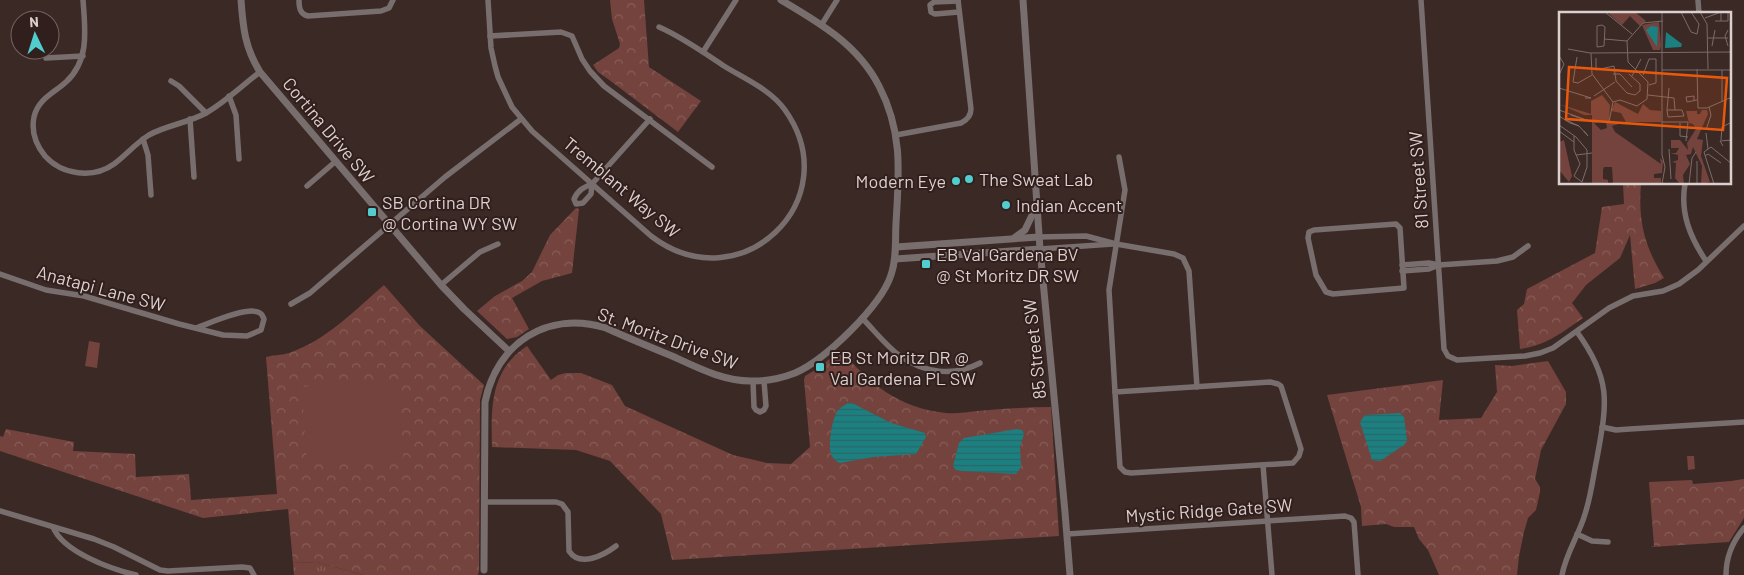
<svg xmlns="http://www.w3.org/2000/svg" width="1744" height="575" font-family="Barlow,sans-serif">
	<style>
		.grass { fill: url(#grass-tufts) }
		.forest { fill: url(#forest-crowns) }
		.garden { fill: #74433d }
		.water { fill: url(#water-rules) }
		.lines { fill: none; stroke-linecap: round; stroke-linejoin: round }
		.minor { stroke: #786e6d; stroke-width: 5.5 }
		.tertiary { stroke: #786e6d; stroke-width: 7 }
		.poi-dot { fill: #52cdcf; stroke: #311f1d; stroke-width: 2 }
		.labels { text-anchor: middle; dominant-baseline: central; stroke-width: 4; stroke-linejoin: round; paint-order: stroke }
		.street-label { font-size: 18px; fill: #dcd0ce; stroke: #311f1d }
		.poi-label { font-size: 18px; fill: #dcd0ce; stroke: #311f1d; text-anchor: start }
		.inset-road { fill: none; stroke: #7b6c69; stroke-width: 1 }
		.view { fill: #e8590c; fill-opacity: 0.15; stroke: #e8590c; stroke-width: 2.5 }
		.inset-edge { fill: none; stroke: #dcd0ce; stroke-width: 2.5 }
	</style>
	<defs>
		<pattern id="grass-tufts" width="24" height="20" patternUnits="userSpaceOnUse" patternTransform="scale(1.25)"><rect width="24" height="20" fill="#74433d"/><path d="M3 7l-1-3M5 7V3M7 7l1-3M15 17l-1-3M17 17v-4M19 17l1-3" fill="none" stroke="#875d58"/></pattern>
		<pattern id="forest-crowns" width="20" height="18" patternUnits="userSpaceOnUse" patternTransform="scale(1.25)"><rect width="20" height="18" fill="#74433d"/><path d="M2 6a3 3 0 1 1 6 0M12 15a3 3 0 1 1 6 0" fill="none" stroke="#875d58"/></pattern>
		<pattern id="water-rules" width="6" height="5" patternUnits="userSpaceOnUse" patternTransform="scale(1.25)"><rect width="6" height="5" fill="#1c8081"/><path d="M0 2.5h6" fill="none" stroke="#2b6666"/></pattern>
	</defs>
	<rect width="100%" height="100%" fill="#3b2926"/>
	<!-- grass -->
	<polygon class="grass" points="317,562 363,575 294,575 293,563"/>
	<!-- forest -->
	<g class="forest">
		<polygon points="610,0 644,0 649,67 701,101 678,132 612,82 598,72 593,65 619,48 620,44 612,19"/>
		<path d="M1623,184H1641C1638,220 1644,246 1664,278L1655,283L1635,289L1630,235L1620,258L1586,285L1572,303L1583,318C1561,333 1547,345 1520,349L1517,310L1524,304L1527,289L1595,253L1602,207L1624,204Z"/>
		<polygon points="576,208 579,209 572,273 542,281 512,298 529,329 517,337 507,339 477,311 495,296 522,281 532,272 550,235"/>
		<path d="M384,285L420,326L484,385L480,400L479,571L478,575H363L317,562L293,563L288,509L203,518L0,451V436L3,437L6,429L74,442L73,451L135,454L136,477L189,474L191,500L277,494L266,357C274,355 282,355 289,353C327,340 355,310 384,285Z"/>
		<path d="M527,346L551,380L558,375L566,373H581L612,385L625,406L733,455L767,463L791,464L810,447L804,380L805,376L820,367L840,350C871,384 898,408 946,413C956,414 967,412 977,411C1002,409 1026,407 1051,407L1059,536L672,560L661,514L610,461L576,450L492,447C491,408 490,370 527,346Z"/>
		<polygon points="1548,361 1566,392 1566,404 1541,450 1535,479 1540,487 1540,492 1536,510 1528,518 1524,532 1519,556 1517,575 1439,575 1428,550 1419,539 1414,527 1394,527 1386,524 1362,526 1361,507 1327,395 1443,380 1439,420 1481,418 1497,392 1495,365 1512,366"/>
		<polygon points="1744,479 1744,518 1729,542 1651,547 1654,546 1649,482 1692,480 1693,484 1731,481"/>
	</g>
	<!-- garden -->
	<g class="garden">
		<polygon points="89,341 100,343 97,368 85,366"/>
		<polygon points="397,380 403,457 307,464 302,387"/>
		<polygon points="1687,456 1694,456 1695,469 1688,470"/>
	</g>
	<!-- water -->
	<g class="water">
		<path d="M848,403H852L891,423L925,433L926,437L916,454L873,457L840,463C836,461 833,459 831,454C828,445 832,418 838,410C841,407 845,405 848,403Z"/>
		<polygon points="1400,413 1404,417 1407,441 1404,445 1380,461 1372,460 1360,422 1365,415"/>
		<polygon points="1017,429 1022,430 1024,434 1020,447 1021,467 1016,474 962,471 956,470 953,466 959,443 964,438"/>
	</g>
	<g class="lines">
		<!-- minor -->
		<g class="minor">
			<path d="M83,0C85,29 90,60 66,82C54,93 38,99 34,117C31,132 36,145 45,156C62,175 93,179 114,164C126,155 136,143 149,135C167,125 188,123 206,113C223,104 244,84 260,72"/>
			<path d="M299,0C299,8 300,14 308,16L381,11L389,8L393,0"/>
			<path d="M488,0L491,48L495,66L498,77L512,107L532,131L651,236C740,304 849,200 785,110C771,90 745,79 724,66C703,52 682,37 659,27"/>
			<polyline points="1421,0 1444,349 1448,356 1457,360 1525,356 1540,353 1553,348 1609,308 1633,296 1663,291 1679,284 1698,270 1744,226"/>
			<polyline points="1698,0 1699,14"/>
			<polyline points="958,1 934,2 930,5 931,12 935,14 959,12"/>
			<polyline points="822,24 837,0"/>
			<polyline points="490,36 561,32 572,36 582,59 590,71 604,86 712,167"/>
			<polyline points="703,52 736,0"/>
			<polyline points="46,58 83,56"/>
			<polyline points="171,81 179,86 206,113"/>
			<polyline points="229,96 236,115 239,159"/>
			<polyline points="190,119 194,177"/>
			<path d="M896,135L961,123C967,120 971,116 971,109L958,0"/>
			<polyline points="143,139 148,155 151,195"/>
			<polyline points="592,184 650,119"/>
			<path d="M592,184L591,194L583,203L576,204L574,199C578,190 584,187 592,184Z"/>
			<path d="M1685,184C1680,213 1690,237 1706,261"/>
			<polyline points="307,186 336,161"/>
			<polygon points="1396,224 1400,228 1404,288 1333,294 1326,292 1316,275 1308,238 1309,232 1314,230"/>
			<polyline points="1039,237 1086,236 1116,244 1174,254 1183,258 1189,271 1197,387"/>
			<polyline points="1040,249 1113,244"/>
			<polyline points="1402,265 1429,263 1439,265 1497,261 1513,257 1528,246"/>
			<polyline points="1402,271 1429,269 1439,265"/>
			<path d="M0,274L46,290L84,296L179,324L223,335L247,336L261,330L264,319C263,317 262,314 260,313C249,305 208,324 196,328"/>
			<polyline points="441,285 480,252 498,244"/>
			<polyline points="291,304 310,293 445,177 521,119"/>
			<path d="M862,318C874,330 886,346 900,356C924,373 954,377 980,363"/>
			<polyline points="753,381 754,407 756,410 760,412 764,410 766,406 764,381"/>
			<polygon points="1270,382 1278,384 1281,386 1301,449 1299,456 1293,463 1131,473 1125,472 1120,467 1115,392"/>
			<polyline points="1115,392 1109,290 1125,190 1119,157"/>
			<polyline points="1602,427 1616,430 1630,429 1744,422"/>
			<polyline points="1263,465 1272,575"/>
			<path d="M484,502H556L562,504L568,512L569,551C580,568 604,555 616,546"/>
			<polyline points="0,511 94,539 114,547 160,570 168,571 242,567 250,568 254,575"/>
			<path d="M53,527C63,552 111,569 136,575"/>
			<polyline points="1067,534 1345,516 1351,518 1354,522 1358,575"/>
			<polyline points="1577,534 1592,541 1608,542"/>
			<path d="M1562,575C1566,553 1579,535 1585,514C1591,496 1593,477 1597,458C1607,403 1612,380 1577,332"/>
			<path d="M1726,575C1726,558 1733,541 1744,528"/>
		</g>
		<!-- tertiary -->
		<g class="tertiary">
			<path d="M241,0C243,28 245,48 260,72L441,285L464,309L509,351"/>
			<polyline points="1023,0 1040,249 1065,512 1070,575"/>
			<polyline points="1014,238 1025,230 1036,207"/>
			<polyline points="896,247 1039,237"/>
			<polyline points="895,259 1040,249"/>
			<path d="M484,570L485,402C497,343 547,310 606,328C628,338 650,347 672,356C698,368 725,382 754,381C768,381 782,378 795,373C825,360 881,306 891,275C897,258 895,240 896,223C899,173 903,132 879,86C858,45 820,23 781,0"/>
		</g>
	</g>
	<!-- markers -->
	<g class="poi-dot">
		<circle cx="969" cy="179" r="5"/>
		<circle cx="956" cy="181" r="5"/>
		<circle cx="1006" cy="205" r="5"/>
		<rect x="367" y="207" width="10" height="10" rx="2.5"/>
		<rect x="921" y="259" width="10" height="10" rx="2.5"/>
		<rect x="815" y="362" width="10" height="10" rx="2.5"/>
	</g>
	<g class="labels">
		<!-- street labels -->
		<g class="street-label">
			<text transform="translate(329 130) rotate(50)">Cortina Drive SW</text>
			<text transform="translate(1418 180) rotate(-94)">81 Street SW</text>
			<text transform="translate(622 187) rotate(40)">Tremblant Way SW</text>
			<text transform="translate(101 288) rotate(15)">Anatapi Lane SW</text>
			<text transform="translate(668 338) rotate(20)">St. Moritz Drive SW</text>
			<text transform="translate(1034 349) rotate(-96)">85 Street SW</text>
			<text transform="translate(1209 510) rotate(-4)">Mystic Ridge Gate SW</text>
		</g>
		<!-- poi labels -->
		<g class="poi-label">
			<text x="979" y="179">The Sweat Lab</text>
			<text x="946" y="181" text-anchor="end">Modern Eye</text>
			<text x="382" y="202">SB Cortina DR<tspan x="382" dy="21">@ Cortina WY SW</tspan></text>
			<text x="1016" y="205">Indian Accent</text>
			<text x="936" y="254">EB Val Gardena BV<tspan x="936" dy="21">@ St Moritz DR SW</tspan></text>
			<text x="830" y="357">EB St Moritz DR @<tspan x="830" dy="21">Val Gardena PL SW</tspan></text>
		</g>
	</g>
	<!-- overview -->
	<g transform="translate(1559 12)">
		<rect width="172" height="172" fill="#3b2926"/>
		<path d="M33,108L42,110L35,111L42,118L48,116L47,110L63,111L53,114L56,120L102,152L101,146L104,149L103,161L95,162V166H102V172L54,171L53,155H45L44,158V167L49,168V172H33ZM5,128L13,164L10,170L0,158V130Z" fill="#74433d"/>
		<path d="M53,0H76L87,9L81,14L71,4L63,13L50,2ZM100,10L102,34L101,38H94L83,13ZM43,83L51,93L50,110L33,108V103H25L0,92L32,102V89ZM56,90L79,102L84,92L91,98L102,99V110H67L62,101L52,99ZM143,98H148L149,102L138,127L144,128L142,144L151,170L142,172L143,154L134,135L132,142L127,143L131,152L124,163L125,172H121L116,166L117,151L113,150L119,148V143L111,141H117L120,136H112V128H121L129,138L128,131L137,117L134,112L130,111L127,99H138V102H141Z" fill="#74433d"/>
		<path d="M92,14L99,15L98,35L87,18ZM107,20L123,32L122,35L106,36Z" fill="#1c8081"/>
		<path class="inset-road" d="M46,0L73,22M122,0L132,20L138,22L140,12L132,0M141,0L148,12L149,57M146,6L162,0V9M156,9H169V0M43,13L46,15L45,34L38,35V14ZM149,26H169M45,27L68,29M153,34L156,18M169,34L166,24L169,18M9,37L31,41L173,40M103,40V0M32,41L33,62L54,90M0,44L5,52L0,63M18,45L14,70L19,71L33,63M37,46V58L55,54L57,69L68,81L76,83L81,79V72L70,62M138,57L139,96H148L173,85M103,58H173M54,62H61L73,75M84,63L90,47H97V71L90,73M73,64L82,47M0,76L32,86H26M89,83L115,86L116,98M35,84L56,70M135,88V84L127,85L128,90L138,88M54,90L61,88L78,94L88,87L89,70L69,50L68,29L84,11L104,9M163,90V58M0,98L30,109L12,103M108,98H123L125,104L109,105ZM108,98L110,76M0,104L11,111L20,114L7,108M50,110L54,90M103,110H129L127,129M121,111V124L129,125M0,113L17,125L28,138V155L23,170L15,164L21,152L15,138V124M20,114L29,124L25,119M147,118L152,103L150,95M0,119L15,130M147,121L149,137M162,128L163,115L173,110M164,134L161,129L173,128M110,137L112,167M17,143L33,141M146,144L149,142L162,151M103,172L106,155L103,143V41M130,172L133,146L137,140M138,172V149M155,172L145,140L152,135L173,152"/>
		<path class="view" d="M10,55L168,66L164,118L7,107Z"/>
		<rect width="172" height="172" class="inset-edge"/>
	</g>
	<!-- north arrow -->
	<g transform="translate(35 35) rotate(356)"><circle r="24" fill="#311f1d" stroke="#756664"/>
	<path d="M0-4L9 19L0 12L-9 19Z" fill="#52cdcf"/>
	<text y="-8" font-size="14" font-weight="bold" text-anchor="middle" fill="#dcd0ce">N</text>
	</g>
</svg>
